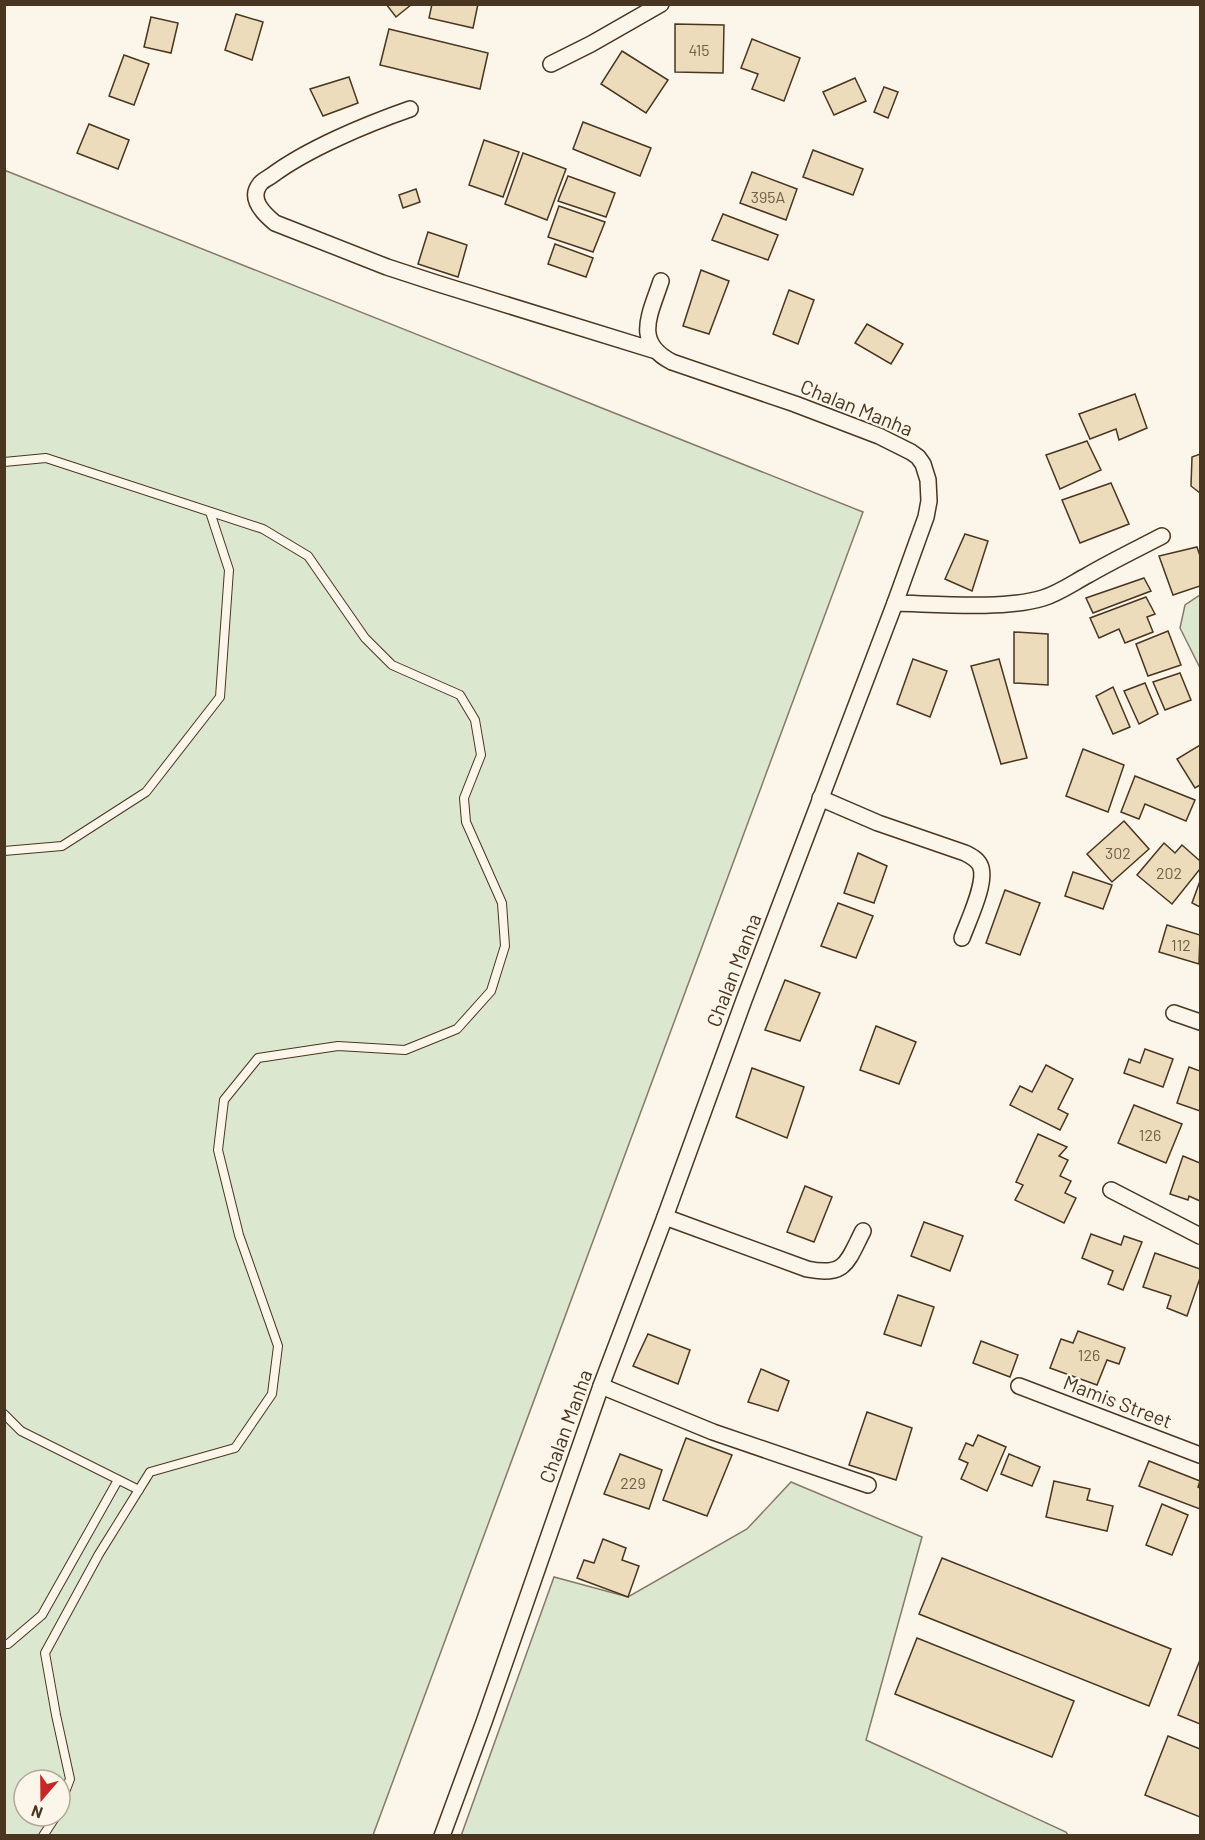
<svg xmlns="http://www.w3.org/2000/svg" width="1205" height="1840" font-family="Barlow,sans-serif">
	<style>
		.green { fill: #dce7d0; stroke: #887966; stroke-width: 1.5; fill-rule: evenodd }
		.building { fill: #ecdcbc; stroke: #4a3520; stroke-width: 1.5 }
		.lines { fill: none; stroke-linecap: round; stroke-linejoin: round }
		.lane-casing { stroke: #4a3520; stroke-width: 10 }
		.street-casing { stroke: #4a3520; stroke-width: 18 }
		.lane { stroke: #fbf6e9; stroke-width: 8 }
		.street { stroke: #fbf6e9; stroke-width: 15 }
		.labels { text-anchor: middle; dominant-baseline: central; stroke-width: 4.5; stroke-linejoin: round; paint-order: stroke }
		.number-label { font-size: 16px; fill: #725f47 }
		.street-label { font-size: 20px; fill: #4a3520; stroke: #fbf6e9 }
	</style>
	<rect width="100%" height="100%" fill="#fbf6e9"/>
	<!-- green -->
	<g class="green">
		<path d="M4,170L863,512L373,1835H5ZM24,1780H60V1816H24Z"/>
		<polygon points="1200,595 1200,668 1180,628 1185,605"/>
		<polygon points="791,1482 922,1537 866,1740 1066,1832 1068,1835 461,1836 554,1577 628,1597 747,1529"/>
	</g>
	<!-- building -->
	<g class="building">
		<polygon points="386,4 412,4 396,17"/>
		<polygon points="432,4 478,4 473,28 429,18"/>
		<polygon points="236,14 263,22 252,60 225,50"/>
		<polygon points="151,17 178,23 171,53 144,47"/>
		<polygon points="675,24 724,25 723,73 675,72"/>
		<polygon points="389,29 488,53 480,89 380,65"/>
		<polygon points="752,39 800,58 784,101 752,89 758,74 741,68"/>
		<polygon points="622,51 668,80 646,113 601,84"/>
		<polygon points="124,55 149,64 134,105 109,96"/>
		<polygon points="349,77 358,103 323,116 310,89"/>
		<polygon points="855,78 866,101 834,115 823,92"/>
		<polygon points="884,87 898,92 888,118 874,112"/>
		<polygon points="583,122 651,148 640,176 573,149"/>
		<polygon points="89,124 129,140 118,169 77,153"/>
		<polygon points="484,140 519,152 503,197 469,185"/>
		<polygon points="813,150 863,169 853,195 803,177"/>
		<polygon points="523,153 566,169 547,220 505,204"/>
		<polygon points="752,172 797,189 786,220 740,203"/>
		<polygon points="568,176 615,193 606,217 558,201"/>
		<polygon points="416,189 420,202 403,208 399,195"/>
		<polygon points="559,206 605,222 593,252 548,237"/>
		<polygon points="723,214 778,235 768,260 712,240"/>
		<polygon points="428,232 467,245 458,277 418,264"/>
		<polygon points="555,244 593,258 586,277 548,264"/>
		<polygon points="701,270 729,281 709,334 683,326"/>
		<polygon points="789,290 814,300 798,344 773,334"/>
		<polygon points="867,324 903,344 891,364 855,343"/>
		<polygon points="1135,394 1147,428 1119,440 1116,429 1090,439 1079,414"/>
		<polygon points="1087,441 1101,470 1060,489 1046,455"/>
		<polygon points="1200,454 1200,493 1191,486 1192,457"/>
		<polygon points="1111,483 1129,524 1080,543 1062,500"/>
		<polygon points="965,534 988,541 972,591 945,579"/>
		<polygon points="1197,547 1200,556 1200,586 1173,595 1159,556"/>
		<polygon points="1144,578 1151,591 1093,613 1086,598"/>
		<polygon points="1146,597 1155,614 1147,617 1153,632 1125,643 1119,629 1099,638 1090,618"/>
		<polygon points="1168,631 1181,665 1148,676 1136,644"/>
		<polygon points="1014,632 1048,634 1048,685 1014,683"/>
		<polygon points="913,659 947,671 930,717 897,704"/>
		<polygon points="999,659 1027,758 1001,764 971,666"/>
		<polygon points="1180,673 1191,700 1165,710 1153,682"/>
		<polygon points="1145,683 1158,714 1139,724 1124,691"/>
		<polygon points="1113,687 1130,727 1113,734 1096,696"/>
		<polygon points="1200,745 1200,785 1195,788 1177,759"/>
		<polygon points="1083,749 1124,765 1108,812 1066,796"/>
		<polygon points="1135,776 1195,800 1186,821 1145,804 1139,819 1121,812"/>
		<polygon points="1124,821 1149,849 1112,882 1087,854"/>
		<polygon points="1164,843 1175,853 1182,845 1200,861 1200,869 1172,904 1137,875"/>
		<polygon points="858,853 887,866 874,903 844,893"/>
		<polygon points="1073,872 1112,885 1103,909 1065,896"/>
		<polygon points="1200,881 1200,907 1192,903"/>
		<polygon points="1005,890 1040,903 1020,955 986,943"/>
		<polygon points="838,903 873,916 856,958 821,946"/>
		<polygon points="1167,925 1200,935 1199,964 1159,952"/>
		<polygon points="785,980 820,993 800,1041 765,1030"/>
		<polygon points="876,1026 916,1042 899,1084 860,1070"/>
		<polygon points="1145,1049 1173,1059 1163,1087 1124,1073 1129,1059 1140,1063"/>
		<polygon points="1046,1065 1073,1079 1058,1109 1068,1114 1060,1130 1010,1105 1020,1086 1032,1092"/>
		<polygon points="1189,1067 1200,1071 1200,1111 1177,1103"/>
		<polygon points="752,1068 804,1087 787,1138 736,1117"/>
		<polygon points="1134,1105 1182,1124 1166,1163 1118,1143"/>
		<polygon points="1038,1134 1067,1147 1059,1156 1068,1160 1060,1176 1071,1181 1065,1193 1076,1198 1064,1223 1015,1200 1023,1185 1016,1182"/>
		<polygon points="1183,1156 1200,1163 1200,1201 1189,1196 1188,1200 1170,1194"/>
		<polygon points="805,1186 832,1197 814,1242 787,1232"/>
		<polygon points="924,1222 963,1236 950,1271 911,1256"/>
		<polygon points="1091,1234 1121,1245 1124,1236 1142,1242 1123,1290 1108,1284 1113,1271 1082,1258"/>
		<polygon points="1155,1253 1200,1269 1200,1278 1187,1316 1167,1308 1171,1296 1143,1287"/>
		<polygon points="898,1295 934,1307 921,1346 884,1334"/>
		<polygon points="1078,1331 1125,1348 1119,1364 1107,1360 1097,1385 1050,1368 1061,1339 1073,1343"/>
		<polygon points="648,1334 690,1350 678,1384 633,1366"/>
		<polygon points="981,1341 1018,1355 1010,1377 973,1363"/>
		<polygon points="761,1369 789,1381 778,1411 748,1402"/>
		<polygon points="867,1412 912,1428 896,1480 849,1465"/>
		<polygon points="978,1435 1006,1447 987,1491 961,1479 968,1463 959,1459 966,1443 973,1446"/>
		<polygon points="686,1438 732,1455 707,1516 663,1500"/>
		<polygon points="620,1454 662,1470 649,1509 604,1494"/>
		<polygon points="1009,1454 1040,1467 1032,1486 1001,1474"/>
		<polygon points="1149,1461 1200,1481 1198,1487 1200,1488 1200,1509 1139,1486"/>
		<polygon points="1054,1481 1090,1489 1087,1500 1113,1506 1107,1531 1046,1517"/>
		<polygon points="1162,1504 1188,1515 1172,1555 1146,1545"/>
		<polygon points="603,1539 626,1548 622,1560 639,1566 628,1597 577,1578 584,1560 594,1563"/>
		<polygon points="942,1558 1171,1649 1149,1706 919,1614"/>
		<polygon points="917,1638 1074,1701 1052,1757 895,1694"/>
		<polygon points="1200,1660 1200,1724 1178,1715"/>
		<polygon points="1168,1736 1200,1749 1200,1817 1145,1795"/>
	</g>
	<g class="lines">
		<!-- lane casing -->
		<g class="lane-casing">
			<g id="lane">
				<polyline points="4,462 46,458 263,529 308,556 365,638 392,665 460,695 475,720 481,755 464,798 466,822 502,903 505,946 491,991 457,1029 405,1050 338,1046 258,1058 224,1100 218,1150 239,1235 278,1346 272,1394 235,1448 150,1472 99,1554 45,1653 56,1715 70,1779 60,1805"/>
				<polyline points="4,851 62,846 146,792 220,697 229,570 210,512"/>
				<polyline points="4,1414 21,1431 139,1490"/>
				<polyline points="4,1644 8,1644 42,1615 118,1480"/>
				<polyline points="43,1836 56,1816"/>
			</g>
		</g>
		<!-- street casing -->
		<g class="street-casing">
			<g id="street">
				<polyline points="551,64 591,44 661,4"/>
				<path d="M410,109C367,124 307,149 271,176C268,178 262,181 260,184C248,199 264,214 275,223L387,267L436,283L653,350"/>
				<path d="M895,603C937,604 1004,610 1043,598C1059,593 1073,583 1088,575C1112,561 1137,549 1162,536"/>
				<path d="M820,798L878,823L965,853C971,856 977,859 980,865C988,881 968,921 962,938"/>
				<polyline points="1174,1013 1200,1022"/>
				<polyline points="1111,1190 1200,1236"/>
				<path d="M665,1217L807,1269C846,1277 847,1262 863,1231"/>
				<polyline points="601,1386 713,1432 868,1485"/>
				<polyline points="1019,1386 1200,1455"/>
				<path d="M442,1836L484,1722L601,1386L665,1217L744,1000L895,603L926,517L929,501L928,480L923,464L918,457L911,452L879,436L795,404L672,362C633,342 650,315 661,281"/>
			</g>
		</g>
		<!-- lane -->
		<use href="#lane" class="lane"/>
		<!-- street -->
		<use href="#street" class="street"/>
	</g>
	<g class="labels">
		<!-- number labels -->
		<g class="number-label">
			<text x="699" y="49">415</text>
			<text x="768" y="196">395A</text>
			<text x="1118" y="852">302</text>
			<text x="1169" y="872">202</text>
			<text x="1181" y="944">112</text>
			<text x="1150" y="1134">126</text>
			<text x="1089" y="1354">126</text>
			<text x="633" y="1482">229</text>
		</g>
		<!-- street labels -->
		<g class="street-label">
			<text transform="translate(857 407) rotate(22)">Chalan Manha</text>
			<text transform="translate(733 970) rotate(-69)">Chalan Manha</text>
			<text transform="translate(1118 1401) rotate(21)">Mamis Street</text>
			<text transform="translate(565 1426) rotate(-70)">Chalan Manha</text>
		</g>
	</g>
	<!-- border -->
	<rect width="1205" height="1840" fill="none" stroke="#4a3520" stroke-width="12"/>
	<!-- north arrow -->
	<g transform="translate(42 1798) rotate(200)"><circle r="28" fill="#fbf6e9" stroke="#b4a999" stroke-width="1.5"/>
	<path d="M0-4.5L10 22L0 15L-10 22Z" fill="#c62828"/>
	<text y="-9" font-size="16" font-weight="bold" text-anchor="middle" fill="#4a3520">N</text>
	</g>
</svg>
